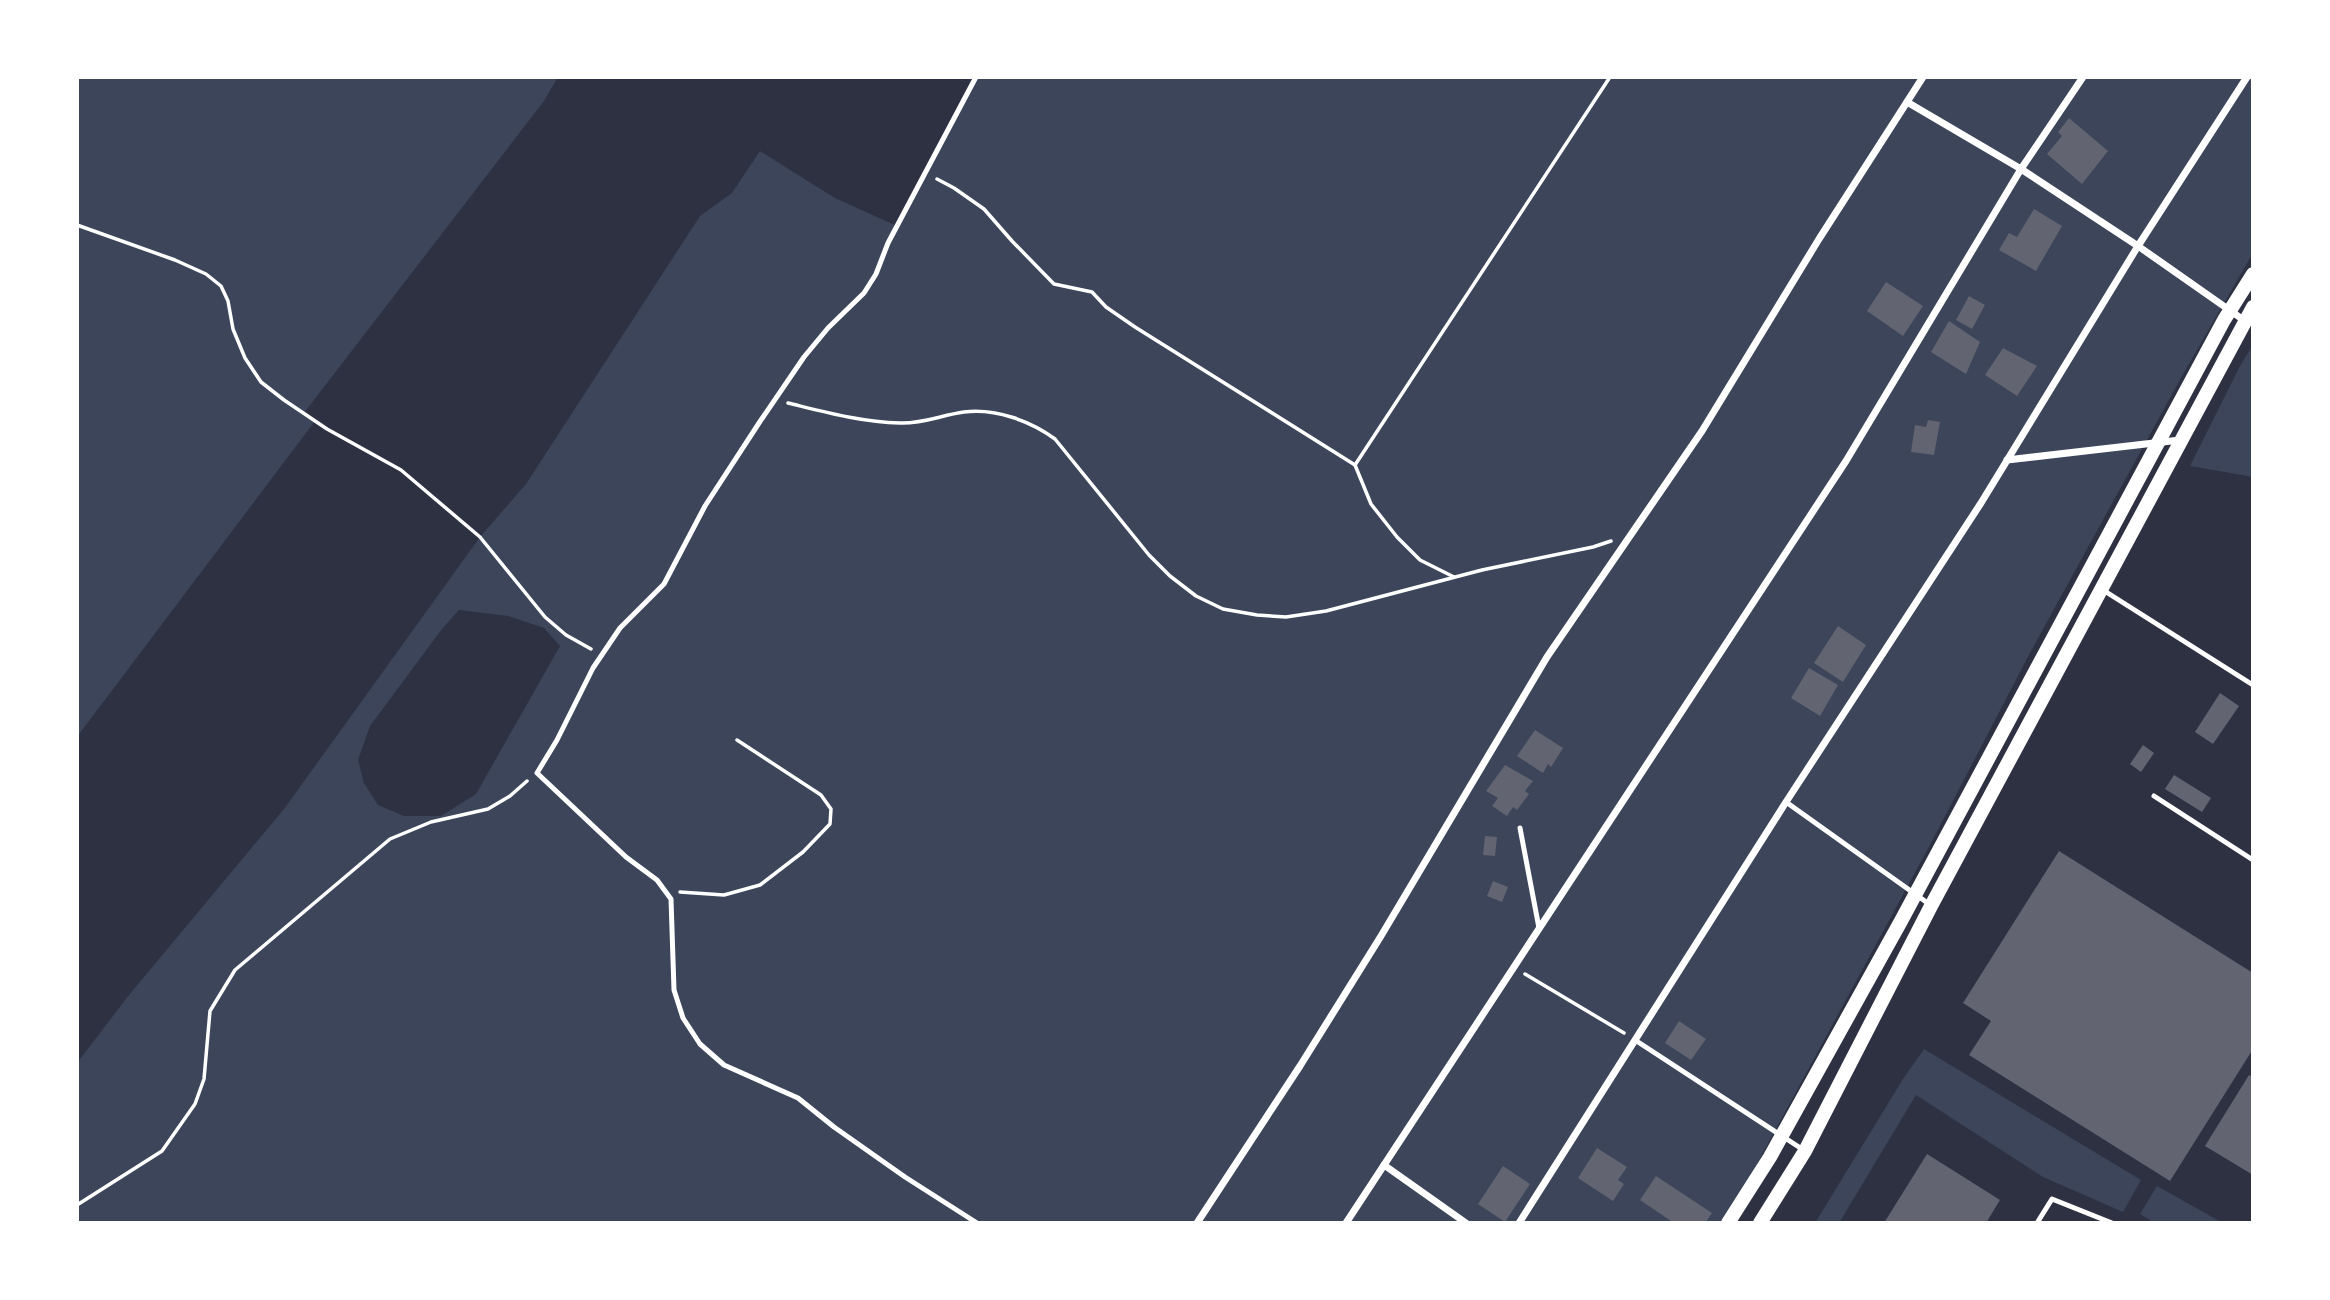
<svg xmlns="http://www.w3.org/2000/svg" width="2330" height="1300" font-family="'Open Sans',sans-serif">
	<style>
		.green { fill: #3c4559; fill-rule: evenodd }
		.building { fill: #626471 }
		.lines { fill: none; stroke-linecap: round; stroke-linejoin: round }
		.path { stroke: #fff; stroke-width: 3.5 }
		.service { stroke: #fff; stroke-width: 5 }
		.minor { stroke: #fff; stroke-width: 7 }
		.secondary { stroke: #fff; stroke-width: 14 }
	</style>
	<rect width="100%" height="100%" fill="#2d3142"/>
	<!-- green -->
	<g class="green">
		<polygon points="77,77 558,77 544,101 304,413 315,421 77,737"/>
		<path d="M976,77H2253V253L2182,376L2030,653L1931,843L1725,1223H77V1063L129,995L284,809L480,537L526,484L700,216L732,193L760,151L835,198L897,226ZM459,610L508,616L544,628L560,646L476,794L441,816H404L378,805L364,783L358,760L370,726L442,629Z"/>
		<polygon points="2253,345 2253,477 2190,466 2240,366"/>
		<polygon points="1924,1049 2141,1180 2123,1212 2043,1177 1916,1095 1839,1223 1815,1223 1903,1079"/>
		<polygon points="2157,1186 2223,1223 2155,1223 2140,1214"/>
	</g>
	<!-- building -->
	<g class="building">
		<polygon points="2069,118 2108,151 2082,184 2047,154 2062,136 2058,132"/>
		<polygon points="2034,209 2062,226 2036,271 1999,250 2009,233 2017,237"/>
		<polygon points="1886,282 1923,306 1903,336 1867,311"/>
		<polygon points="1969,296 1985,305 1972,329 1956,320"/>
		<polygon points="1949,321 1980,342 1966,374 1931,352"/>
		<polygon points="2003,348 2037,366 2017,396 1985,375"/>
		<polygon points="1928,420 1940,422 1934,455 1911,452 1915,425 1926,427"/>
		<polygon points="1838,626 1866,645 1843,682 1814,663"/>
		<polygon points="1809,668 1838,685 1820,716 1791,698"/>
		<polygon points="2220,693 2239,706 2213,744 2195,732"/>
		<polygon points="1535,730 1563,748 1551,767 1548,764 1543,773 1517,756"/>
		<polygon points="2143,745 2154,753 2141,772 2130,764"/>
		<polygon points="1505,765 1533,781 1525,791 1529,794 1517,810 1513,807 1507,816 1492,806 1498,798 1486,791"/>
		<polygon points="2174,775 2211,798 2202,812 2165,789"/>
		<polygon points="1485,836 1497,837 1495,856 1483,855"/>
		<polygon points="2059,851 2253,973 2253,1049 2170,1181 1969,1055 1991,1021 1963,1003"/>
		<polygon points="1493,881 1508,887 1502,902 1487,896"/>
		<polygon points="1679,1021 1706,1039 1691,1060 1665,1043"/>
		<polygon points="2249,1075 2253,1077 2253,1175 2205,1146"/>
		<polygon points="1597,1148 1627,1167 1618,1180 1624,1184 1613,1201 1578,1178"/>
		<polygon points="1927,1154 2000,1200 1986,1223 1884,1223"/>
		<polygon points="1503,1166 1530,1184 1505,1222 1478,1204"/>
		<polygon points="1656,1176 1712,1213 1705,1223 1674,1223 1640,1200"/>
	</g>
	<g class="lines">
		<!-- path -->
		<g class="path">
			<polyline points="937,179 954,188 984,209 1012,241 1054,284 1092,292 1106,307 1135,327 1355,465 1371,504 1397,537 1420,560 1454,577"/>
			<polyline points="77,225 175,260 206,274 221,286 228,301 233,329 245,358 261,382 284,400 327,429 401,470 480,537 545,617 566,635 591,649"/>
			<path d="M788,403C825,412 861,422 900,423C922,424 942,415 964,412C995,408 1031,421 1055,439L1149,555L1170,576L1196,596L1223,609L1257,615L1286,617L1326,611L1482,570L1593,547L1611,541"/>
			<polyline points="1355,465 1610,77"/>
			<polyline points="680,892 724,895 760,885 803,852 830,824 831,809 821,795 737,740"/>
			<polyline points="1525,974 1624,1033"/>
			<polyline points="77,1205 162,1151 195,1104 204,1079 210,1011 235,970 390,839 431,822 488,809 510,796 527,781"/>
		</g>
		<!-- service -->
		<g class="service">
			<polyline points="976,77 888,243 876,274 864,293 828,328 804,357 759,423 705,506 664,584 620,628 593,668 557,740 537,773 626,857 657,880 671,899 674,990 683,1018 700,1044 724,1065 798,1098 834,1127 905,1177 977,1223"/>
			<polyline points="2103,590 2253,685"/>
			<polyline points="2154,796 2253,860"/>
			<polyline points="1786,802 1929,904"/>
			<polyline points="1520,828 1539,928"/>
			<polyline points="1635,1040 1805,1151"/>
			<polyline points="2037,1223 2052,1199 2112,1223"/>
		</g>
		<!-- minor -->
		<g class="minor">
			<polyline points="1907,102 2021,169 2138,246 2245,321"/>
			<polyline points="2007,460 2180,440"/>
			<polyline points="1384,1165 1466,1223"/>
			<polyline points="1197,1223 1300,1066 1381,936 1547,657 1702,431 1819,239 1923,77"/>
			<polyline points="1346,1223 1846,461 2021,169 2083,77"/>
			<polyline points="1519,1223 1786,802 1981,503 2138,246 2247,77"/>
		</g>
		<!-- secondary -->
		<g class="secondary">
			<polyline points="1728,1223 1770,1157 1901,921 2224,320 2253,274"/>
			<polyline points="1760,1223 1805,1151 1931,906 2253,307"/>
		</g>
	</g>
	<!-- border -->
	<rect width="2330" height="1300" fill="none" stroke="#ffffff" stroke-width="158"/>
</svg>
